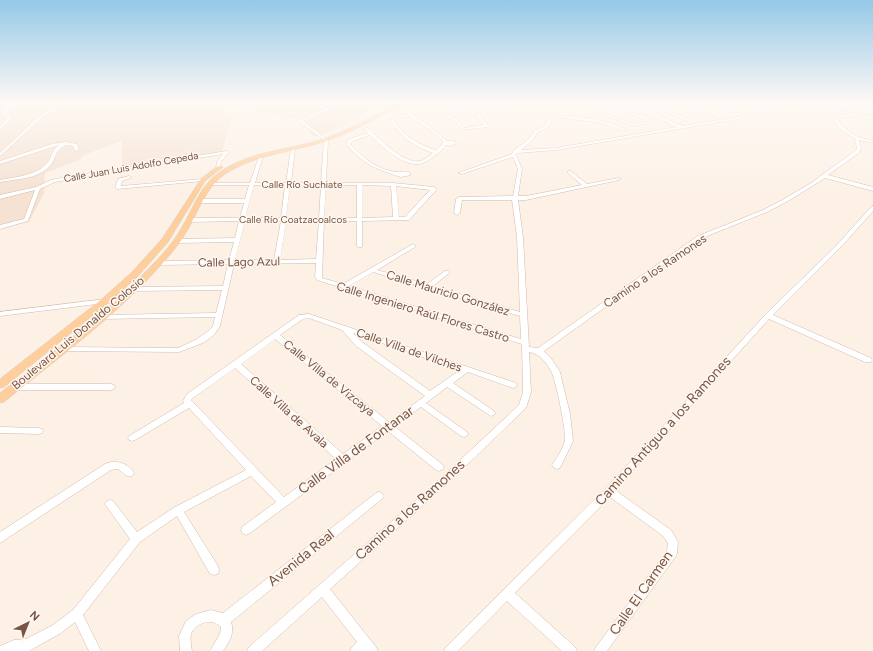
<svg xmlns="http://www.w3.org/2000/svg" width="873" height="651" font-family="Figtree,sans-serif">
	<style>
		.residential { fill: #f5e2d3 }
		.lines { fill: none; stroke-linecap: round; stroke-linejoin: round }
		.minor-casing { stroke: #d2baad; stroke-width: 1 }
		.major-casing { stroke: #d9cfcc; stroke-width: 1 }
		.minor { fill: #fff; fill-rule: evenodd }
		.major { fill: #fecf9c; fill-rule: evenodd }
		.labels { text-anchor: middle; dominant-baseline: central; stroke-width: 3; stroke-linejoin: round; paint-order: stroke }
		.far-street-label { font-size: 10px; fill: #785549; stroke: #fff6ed }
		.street-label { font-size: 12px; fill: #785549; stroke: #fff6ed }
		.near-street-label { font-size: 14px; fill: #785549; stroke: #fff6ed }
	</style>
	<rect width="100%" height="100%" fill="#fdf1e6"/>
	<!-- residential -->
	<g class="residential">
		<polygon points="10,103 217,103 232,116 222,151 122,168 122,141 84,155 79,160 45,173 44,193 29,222 0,228 0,107 4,106"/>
		<polygon points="224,103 369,103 380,106 343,126 314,137 301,122"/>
	</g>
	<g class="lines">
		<!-- minor casing -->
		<g class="minor-casing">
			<g id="minor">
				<polygon points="10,103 14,103 13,104 31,103 11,107 6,112 11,118 0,130 0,126 7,118 2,112 6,107 0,108 0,106 8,105"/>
				<polygon points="57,103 61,103 35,124 0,156 0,153 33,122"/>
				<polygon points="111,103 115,103 115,104 112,105"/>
				<path d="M230,103H236L301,120L324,109L317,106V104L328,108V110L303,121L328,140L326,183H393L434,187L437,189L409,220L362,221V247H358L357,246V221H324L322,278L343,284L413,244L416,246L415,247L377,270L427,284L445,271H449L450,272L449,273L433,286L520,312L517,237L512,200H462L460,213L457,215L454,213L456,199L459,197L513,196L518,169L513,157L462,174L458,173L512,154L513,151L530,138L534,131L544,126L550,117C565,112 612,121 626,130L623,131L602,123L557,117L553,119L547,128L537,133L533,140L521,150L556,148L677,127L625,103H630L682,126L743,116L791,103H802L866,112V108L860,103H864L869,107L870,112L873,113V115L795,104L743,118L556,150L518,153L516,155L522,169L518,196H526L582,185L568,173V171H570L587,184L619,178L621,179L619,180L526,200H518L523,237L529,347L538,348L698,236L763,210L784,199L811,183L856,150L857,148L855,140L856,139L841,130L834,120L836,116L857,113V115L839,118L838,120C846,133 858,138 873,141V143L859,140L861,148L860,152L828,175L873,187V191L825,178L788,201L767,212L702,238L544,351L551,358L560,372L570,414L573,441L560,468L557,469L554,468L552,465C556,459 564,447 565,440C566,430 556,380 551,371C546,362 540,354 529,352L531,392L526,408L447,484L330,589L376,647L378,651H350L352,647L357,642L322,597L262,651H247L249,647L441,478L519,405L523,392L522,344L317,280L315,277L316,263L234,264L220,326L214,335L203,343L179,352L60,351L59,349L60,347H63L178,348L197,339L208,331L213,326L215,317L102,319L99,317L102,315L216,313L222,290L132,291L129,289L132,287L223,286L228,264L158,265L155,263L158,261L229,260L234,242L177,243L174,241L177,239L235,238L239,221L189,222L186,220L189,218H240L244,203H200L197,201L200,199H245L249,185H208V183H250L259,156L261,155L263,156L255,183H286L291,149L293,148L295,149L291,183H321L324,140L298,121ZM254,185H285L281,218H245ZM290,185H321L319,218H286ZM326,185H357V218H324ZM362,185L391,186L393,217L362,218ZM396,186L430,190L405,217H399ZM245,221H281L274,260H235ZM286,221H319L316,259L280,260ZM373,272L520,316L521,339L349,286Z"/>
				<path d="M454,103H459L466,106L474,103H479L465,108L477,114L510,103L513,104L480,115L488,125V127L463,130L455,121L442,114L462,107ZM462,109L476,116L484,125L464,128L457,119L447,114Z"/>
				<polygon points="595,103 600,103 591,108 633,124 647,122 646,120 602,103 607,103 649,118 651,123 633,126 586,108"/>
				<polygon points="645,103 650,103 654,105 682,103 713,116 710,117 679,104 659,107 688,119 689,120 687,121"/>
				<polygon points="711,103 716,103 738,112 735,113"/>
				<polygon points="744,103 749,103 759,107 756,108"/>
				<path d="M389,109H403L410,113H413V115L428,125L447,141H455L456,144L450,146L446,145C444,149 440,151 437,154C432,158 425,164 418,164C401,165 381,146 370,135L353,141L350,144C362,157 378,170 396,172C400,172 404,171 409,172L411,175L401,177C379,170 361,164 346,144L349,139L368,133L365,129L366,128H368C378,138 405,165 420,161C425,160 429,156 433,153C415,147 401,137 390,121L397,116L406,114C400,109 394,113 388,110ZM409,116L426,127L443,141L442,145L436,150C419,145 404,136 394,121L399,118Z"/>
				<path d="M66,142L77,144L79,150L75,151L73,146L65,145V146C52,153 58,157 50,166C38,179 17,179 0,182V180C15,177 36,176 47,163C53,157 50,151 59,145L0,164V161L52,144Z"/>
				<polygon points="227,151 229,152 221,162 220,168 218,169 216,168 217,162 223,154 55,182 40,189 28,221 0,229 0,225 24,219 35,190 0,199 0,195 36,187 51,180 66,177"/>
				<polygon points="129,176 131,177 131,178 122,181 121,186 203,179 205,180 203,181 117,189 115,187 118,179"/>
				<polygon points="873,206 873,211 840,248 773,315 871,358 872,360 871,362 865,362 769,319 615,490 671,530 678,542 677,553 676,556 607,651 594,651 596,647 667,551 668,543 663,536 610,497 515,593 575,647 577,651 562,651 507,601 458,651 444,651 446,647 606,488 766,314 836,246 871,207"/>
				<polygon points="105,299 120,299 123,301 120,303 105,303 0,316 0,312"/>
				<path d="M309,314L516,383L517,385L516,387L513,388L468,372L453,383L494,411L495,413L494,415L491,416L447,387L426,403L467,432L468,434L467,436L464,437L461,436L421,407L394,426L442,464L444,467L442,470L439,471L436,470L388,431L250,533L246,535L242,533L241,530L242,527L276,502L251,476L184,512L218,566L219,570L218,574L214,575L210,574L177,516L140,542L83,615L101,651H89L75,622L61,633L29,651H0V646L14,640L26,639L53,625L73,610L130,539L107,507L105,504L107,501L110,500L113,501L137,532L175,507L246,470L189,408L135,440L132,441L129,440L128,438L129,436L184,403L183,401L187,394L299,315ZM309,318L342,330L356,346L425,396L389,422L280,335L303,319ZM353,333L460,370L430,391L362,342ZM275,339L382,426L343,454L241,364ZM235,368L336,459L284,497L191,400L193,398Z"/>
				<polygon points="16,384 111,384 114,385 115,387 114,389 111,390 16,390 13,389 12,387 13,385"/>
				<polygon points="0,427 39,428 42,429 43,431 42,433 39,434 0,433"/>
				<path d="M111,462C121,461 129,465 134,473L132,476C126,478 123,472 118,469L111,470L0,543V532L105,464Z"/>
				<path d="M379,492L382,493L384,496L382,499L231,622C235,633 229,642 223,651H210L220,634L221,627C212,617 195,623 191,634C190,639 191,646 192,651H180L179,636L186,621L196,614L211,610L223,613L376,493Z"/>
			</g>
		</g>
		<!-- major casing -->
		<g class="major-casing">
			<g id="major">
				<path d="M400,103H406C400,108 392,111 385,114C362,126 339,138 313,145C283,153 251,157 225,174C206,187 199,210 188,229C181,242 171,254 161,265C115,317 58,358 4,402L0,403V393C53,352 109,312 155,262C165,252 174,241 181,229C193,209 200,185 220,172C250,151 289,150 323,139C350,130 375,115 400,103Z"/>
				<polygon points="218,166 223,167 205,181 168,242 138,276 108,303 4,387 0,388 0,379 102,299 132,272 162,239 201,179"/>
			</g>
		</g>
		<!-- minor -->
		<use href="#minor" class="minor"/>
		<!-- major -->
		<use href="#major" class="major"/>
	</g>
	<!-- sky -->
	<linearGradient id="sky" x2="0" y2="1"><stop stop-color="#95c8e8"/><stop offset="0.53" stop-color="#fef9f4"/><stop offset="1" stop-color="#fef9f4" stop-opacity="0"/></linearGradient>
	<rect width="873" height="194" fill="url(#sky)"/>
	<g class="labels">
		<!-- far-street labels -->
		<g class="far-street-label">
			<text transform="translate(131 167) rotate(-10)">Calle Juan Luis Adolfo Cepeda</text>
			<text x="302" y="184">Calle Río Suchiate</text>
			<text x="293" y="219">Calle Río Coatzacoalcos</text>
		</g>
		<!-- street labels -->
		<g class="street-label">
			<text transform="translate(239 262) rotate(-1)">Calle Lago Azul</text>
			<text transform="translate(655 271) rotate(-34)">Camino a los Ramones</text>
			<text transform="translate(448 293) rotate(17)">Calle Mauricio González</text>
			<text transform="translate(423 312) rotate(17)">Calle Ingeniero Raúl Flores Castro</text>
			<text transform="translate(78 333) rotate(-40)">Boulevard Luis Donaldo Colosio</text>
			<text transform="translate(409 350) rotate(19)">Calle Villa de Vilches</text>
			<text transform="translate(329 378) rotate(39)">Calle Villa de Vizcaya</text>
			<text transform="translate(289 412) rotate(42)">Calle Villa de Avala</text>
		</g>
		<!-- near-street labels -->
		<g class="near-street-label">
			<text transform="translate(663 431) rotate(-48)">Camino Antiguo a los Ramones</text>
			<text transform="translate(356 450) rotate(-36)">Calle Villa de Fontanar</text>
			<text transform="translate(410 510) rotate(-42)">Camino a los Ramones</text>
			<text transform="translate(301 558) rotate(-39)">Avenida Real</text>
			<text transform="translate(641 593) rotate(-55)">Calle El Carmen</text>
		</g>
	</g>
	<!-- north arrow -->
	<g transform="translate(28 623) rotate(43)" stroke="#fff6ed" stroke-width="3" paint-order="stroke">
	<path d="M0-3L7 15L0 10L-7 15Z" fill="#785549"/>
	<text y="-6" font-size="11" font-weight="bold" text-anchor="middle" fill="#785549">N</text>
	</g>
</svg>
